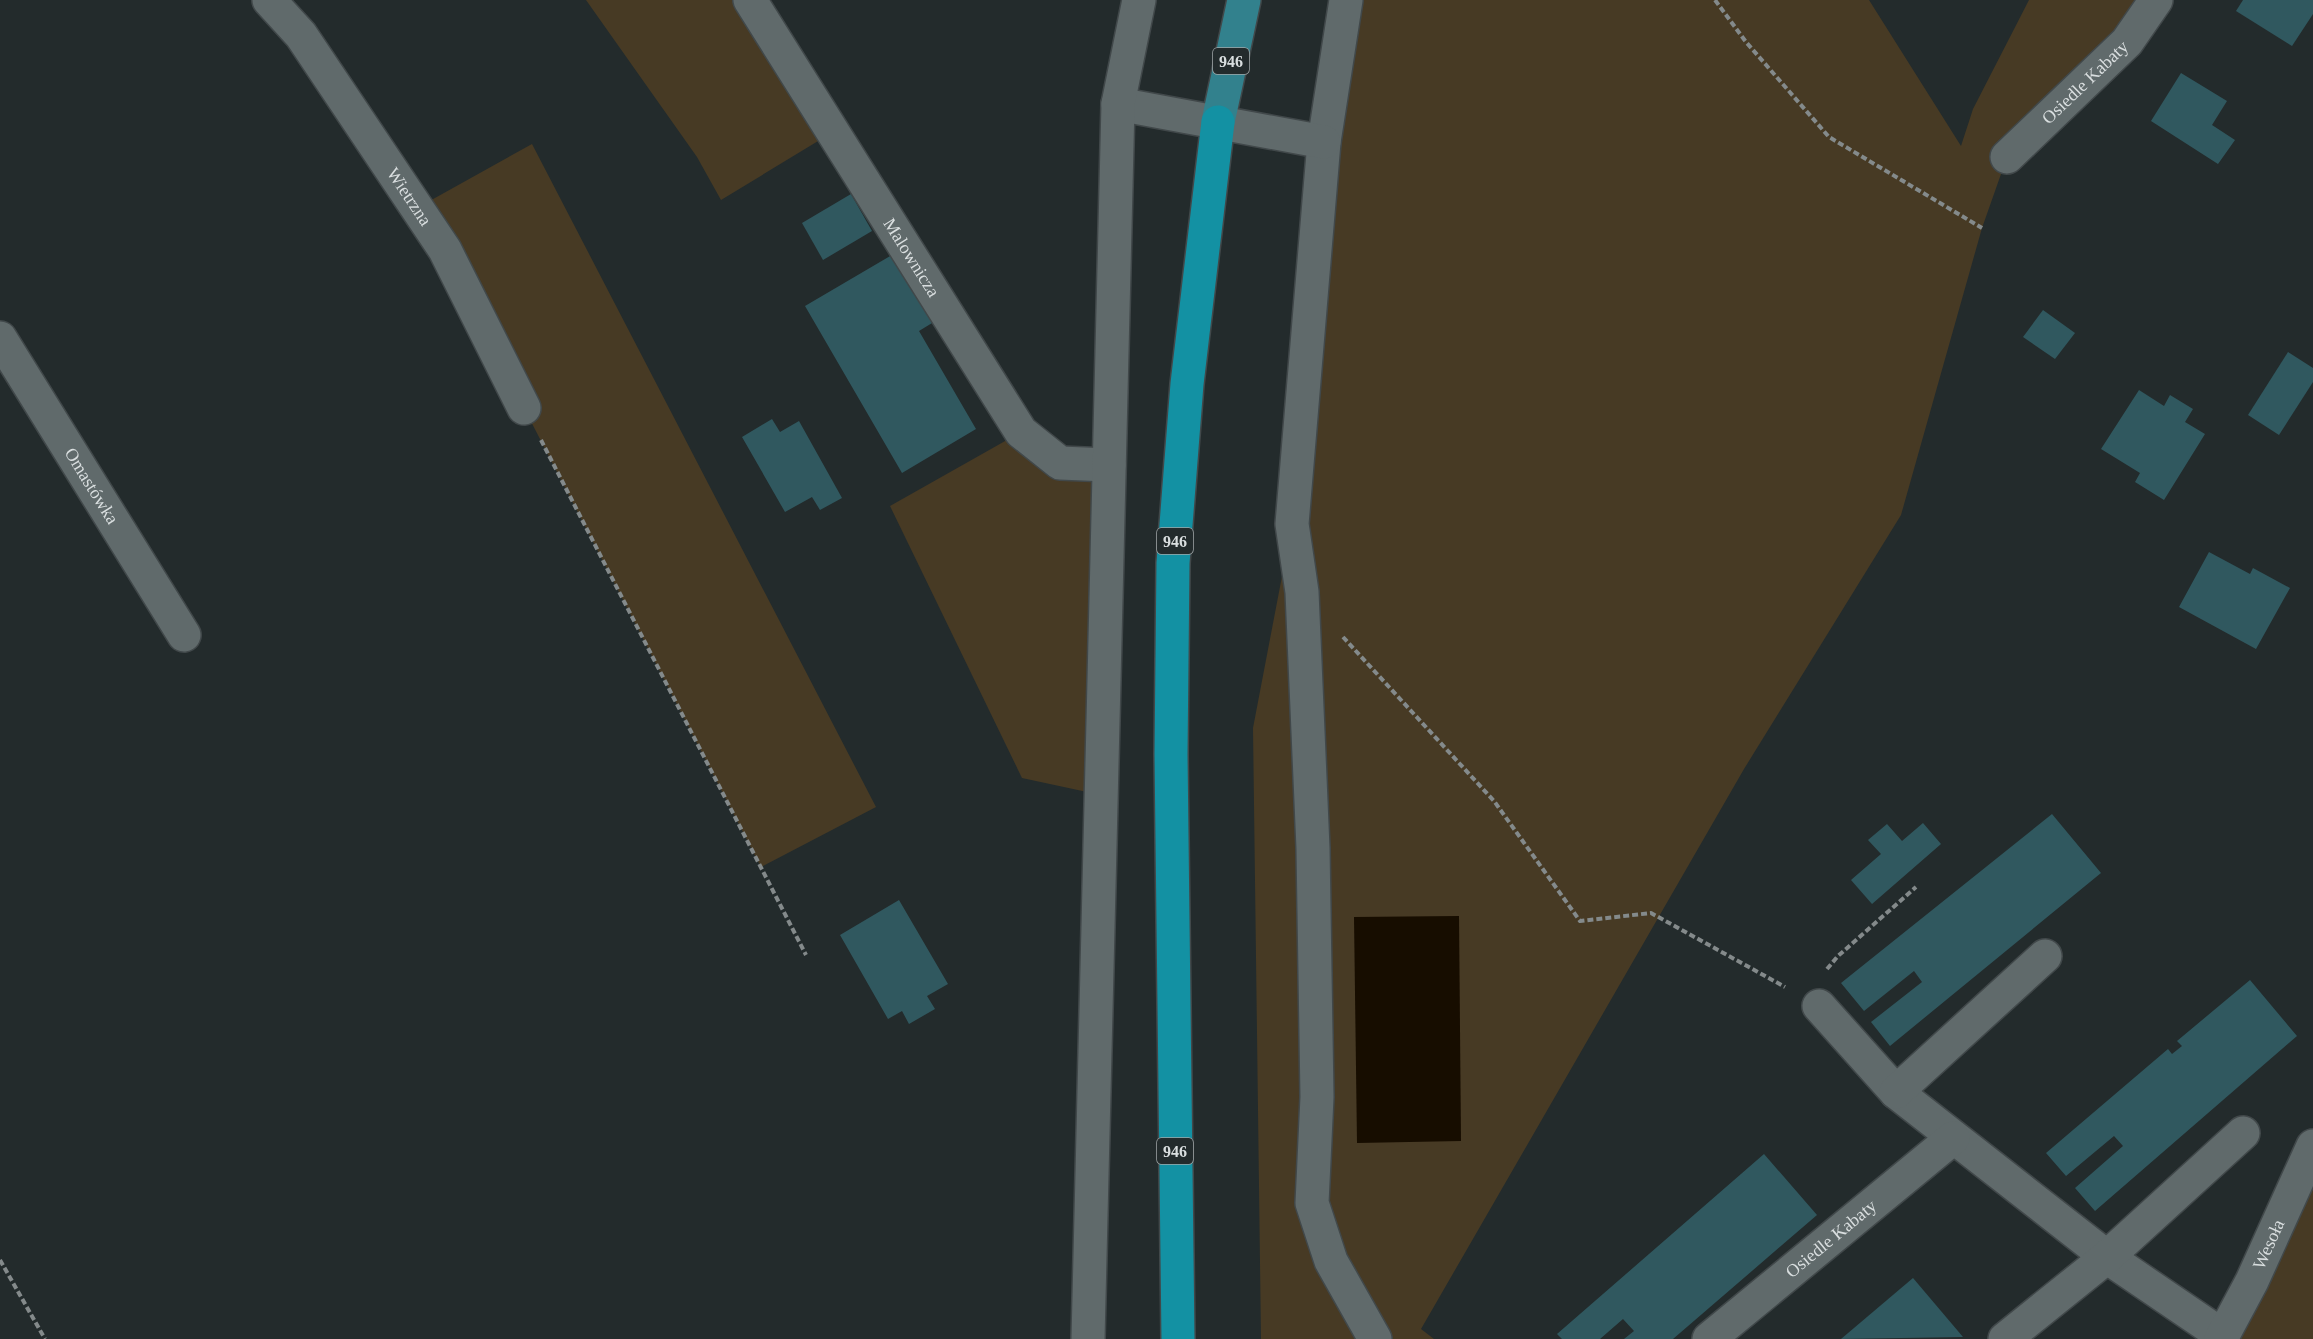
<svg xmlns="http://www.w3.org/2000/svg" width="2313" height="1339" font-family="Georgia,serif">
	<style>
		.green { fill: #473a24 }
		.water { fill: #170d00 }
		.building { fill: #30585f }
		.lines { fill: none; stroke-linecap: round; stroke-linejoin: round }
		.minor-casing { stroke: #41484a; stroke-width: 36 }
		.major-casing { stroke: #41484a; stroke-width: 36 }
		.highway-casing { stroke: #41484a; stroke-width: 36 }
		.path { stroke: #848a8b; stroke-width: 4; stroke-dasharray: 6 3; stroke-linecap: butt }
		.minor { stroke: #606a6b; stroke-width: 33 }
		.major { stroke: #32818d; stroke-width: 33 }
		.highway { stroke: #1391a3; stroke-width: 33 }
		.labels { text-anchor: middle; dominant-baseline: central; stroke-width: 5; stroke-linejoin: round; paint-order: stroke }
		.shield { fill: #232b2c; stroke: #a2a8a9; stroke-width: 1.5 }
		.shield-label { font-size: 16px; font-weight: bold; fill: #d9dedf }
		.street-label { font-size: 18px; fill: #d9dedf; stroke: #232b2c }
	</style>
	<rect width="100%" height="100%" fill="#232b2c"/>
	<!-- green -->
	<g class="green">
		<polygon points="586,0 749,0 833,132 721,200 697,157"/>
		<polygon points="1346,0 1869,0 1961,146 1973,109 2029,0 2156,0 2007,157 1982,228 1901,515 1744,769 1421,1329 1434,1339 1261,1339 1253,728 1292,524"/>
		<polygon points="532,144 876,807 761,867 524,408 417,208"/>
		<polygon points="1021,432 1109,465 1101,795 1022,778 890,506"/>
		<polygon points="2313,1167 2313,1339 2221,1339"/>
	</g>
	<!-- water -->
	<polygon class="water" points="1459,916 1461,1141 1357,1143 1354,917"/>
	<!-- building -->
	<g class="building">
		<polygon points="2243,0 2313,0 2313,14 2292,46 2236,11"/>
		<polygon points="2181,73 2227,101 2212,125 2235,140 2218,164 2151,121"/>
		<polygon points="851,194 872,231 823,260 802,223"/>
		<polygon points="897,252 937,320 919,331 976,429 902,473 805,306"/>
		<polygon points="2043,310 2075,333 2055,359 2023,337"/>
		<polygon points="2288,352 2313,368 2313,382 2279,435 2248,415"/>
		<polygon points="2139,390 2164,406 2170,395 2193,409 2185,422 2205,434 2164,500 2135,482 2140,473 2101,449"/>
		<polygon points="772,419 780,432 799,421 842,498 820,510 812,497 785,512 742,437"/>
		<polygon points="2209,552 2250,574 2253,568 2290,588 2256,649 2179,607"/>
		<polygon points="2052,814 2101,873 1890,1046 1871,1022 1922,982 1914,971 1864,1011 1841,983"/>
		<polygon points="1923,823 1941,844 1872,904 1851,880 1881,854 1868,840 1887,824 1902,841"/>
		<polygon points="899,900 948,984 927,996 935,1009 909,1024 902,1011 888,1019 840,935"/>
		<polygon points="2250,980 2297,1036 2095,1211 2075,1188 2123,1146 2114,1136 2066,1176 2046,1153 2168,1049 2172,1054 2182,1046 2177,1041"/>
		<polygon points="1764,1154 1817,1215 1673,1339 1624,1339 1634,1331 1623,1319 1600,1339 1562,1339 1557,1334"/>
		<polygon points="1913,1278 1963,1337 1841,1339"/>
	</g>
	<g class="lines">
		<!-- minor casing -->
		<g class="minor-casing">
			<g id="minor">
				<path id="s1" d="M269,0L301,35L445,250L524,408"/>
				<path id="s2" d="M750,0L1021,432L1060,463L1109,465"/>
				<polyline points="1346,0 1324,142 1292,524 1302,592 1313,848 1317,1097 1312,1203 1331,1261 1375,1339"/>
				<polyline points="1118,104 1324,142"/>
				<path id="s3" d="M2007,157L2127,42L2156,0"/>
				<path id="s4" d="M0,338L184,635"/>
				<polyline points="1819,1006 1896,1092 2107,1257 2223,1336"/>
				<polyline points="1896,1092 2045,956"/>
				<polyline points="1088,1339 1118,104 1139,0"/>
				<path id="s5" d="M1709,1339L1953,1138"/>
				<polyline points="2005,1339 2107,1257 2243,1133"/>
				<path id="s6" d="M2221,1339L2252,1281L2313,1146"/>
			</g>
		</g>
		<!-- major casing -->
		<g class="major-casing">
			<polyline id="major" points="1218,122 1244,0"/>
		</g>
		<!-- highway casing -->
		<g class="highway-casing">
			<polyline id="highway" points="1178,1339 1171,754 1173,563 1187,384 1218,122"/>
		</g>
		<!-- path -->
		<g class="path">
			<polyline points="1715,0 1746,42 1829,137 1982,228"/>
			<polyline points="541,440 806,955"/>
			<polyline points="1343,637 1494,801 1580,921 1651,913 1785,987"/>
			<polyline points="1827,969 1838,956 1916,887"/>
			<polyline points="0,1260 45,1339"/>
		</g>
		<!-- minor -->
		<use href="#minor" class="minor"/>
		<!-- major -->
		<use href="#major" class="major"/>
		<!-- highway -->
		<use href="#highway" class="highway"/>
	</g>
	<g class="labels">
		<!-- shield labels -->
		<g class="shield">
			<rect x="1213" y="48" width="36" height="26" rx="4.5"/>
			<rect x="1157" y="528" width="36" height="26" rx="4.5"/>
			<rect x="1157" y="1138" width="36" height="26" rx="4.5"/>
		</g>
		<g class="shield-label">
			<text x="1231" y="61">946</text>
			<text x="1175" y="541">946</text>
			<text x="1175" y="1151">946</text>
		</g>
		<!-- street labels -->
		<g class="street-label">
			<text stroke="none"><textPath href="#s3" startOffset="108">Osiedle Kabaty</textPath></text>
			<text stroke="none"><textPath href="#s1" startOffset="242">Wietrzna</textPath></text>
			<text stroke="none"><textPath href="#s2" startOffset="304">Malownicza</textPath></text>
			<text stroke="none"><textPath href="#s4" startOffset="174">Omastówka</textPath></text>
			<text stroke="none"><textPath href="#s5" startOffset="158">Osiedle Kabaty</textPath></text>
			<text stroke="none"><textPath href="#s6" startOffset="106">Wesoła</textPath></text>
		</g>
	</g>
</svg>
